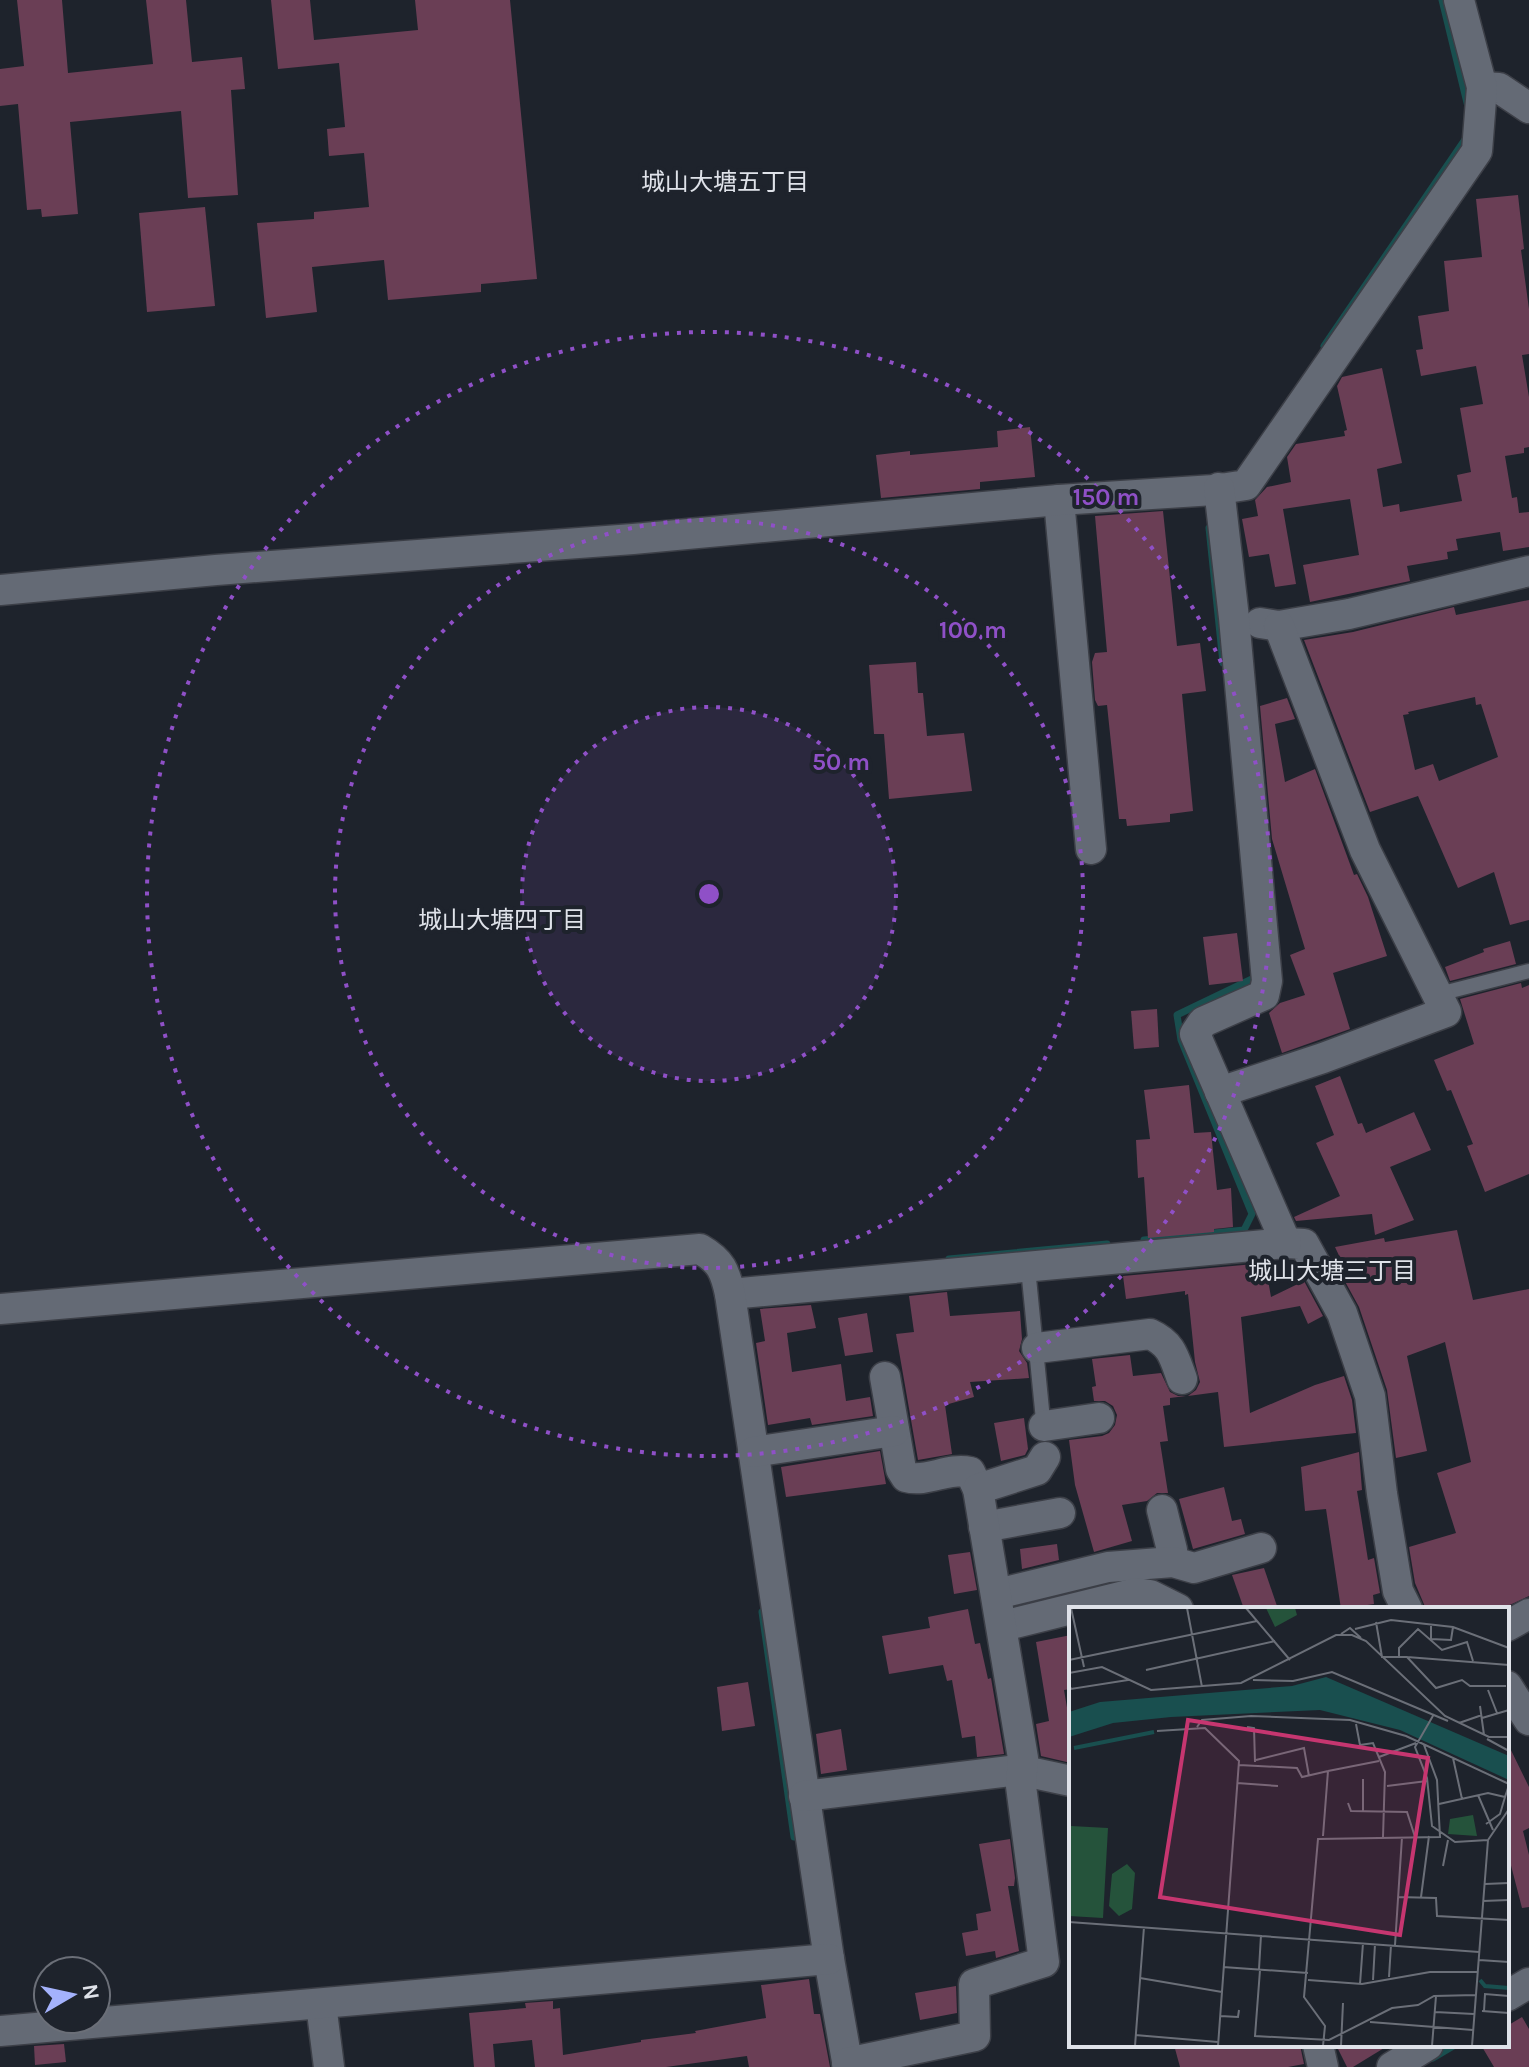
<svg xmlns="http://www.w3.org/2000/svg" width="1529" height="2067" font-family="Karla,'Noto Sans JP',sans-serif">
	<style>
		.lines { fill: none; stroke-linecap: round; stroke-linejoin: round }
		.stream { stroke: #194f4f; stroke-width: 7 }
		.building { fill: #6a3e55; fill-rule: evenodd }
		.lane-casing { stroke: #3c3f47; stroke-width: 17 }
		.street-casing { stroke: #3c3f47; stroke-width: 33 }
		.lane { stroke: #646a75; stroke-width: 14 }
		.street { stroke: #646a75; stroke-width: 30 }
		.ring { fill: none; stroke: #8f50c7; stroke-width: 4; stroke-dasharray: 4 8 }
		.labels { text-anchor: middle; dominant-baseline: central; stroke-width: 8; stroke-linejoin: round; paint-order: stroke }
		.neighbourhood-label { font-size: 24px; fill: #dfe2e9; stroke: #1e232c }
		.inset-river { fill: none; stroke: #194f4f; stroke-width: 4 }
		.inset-road { fill: none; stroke: #6b6f78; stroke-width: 2 }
		.view { fill: #c63670; fill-opacity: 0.15; stroke: #c63670; stroke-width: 4 }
		.inset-edge { fill: none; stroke: #dfe2e9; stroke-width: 4 }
		.centre { fill: #8f50c7; stroke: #1e232c; stroke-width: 4 }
		.ring-label { font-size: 24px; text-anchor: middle; font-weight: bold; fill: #8f50c7; stroke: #1e232c; stroke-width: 8; stroke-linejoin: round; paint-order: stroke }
	</style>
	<rect width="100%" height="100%" fill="#1e232c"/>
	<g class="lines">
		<!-- stream -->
		<g class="stream">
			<polyline points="1442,0 1468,107"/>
			<polyline points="1324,346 1466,138"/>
			<polyline points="1209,528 1223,663"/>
			<polyline points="1144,1240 1244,1230 1252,1214 1181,1040 1177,1015 1254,978 1254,974"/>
			<polyline points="949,1259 1107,1244"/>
			<polyline points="762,1612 794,1837"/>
			<polyline points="1433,2058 1455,2045"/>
		</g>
	</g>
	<!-- building -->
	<g class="building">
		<polygon points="17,0 62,0 68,73 153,64 146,0 186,0 192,62 242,57 245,89 231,90 238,195 188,198 181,111 70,122 78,214 42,217 41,209 27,210 18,104 0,106 0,69 24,66"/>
		<polygon points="271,0 310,0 314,40 418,30 415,0 510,0 537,279 481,284 481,292 388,300 384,260 312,267 317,312 266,318 257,223 314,219 314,212 369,207 364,153 329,156 327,129 345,127 339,63 278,69"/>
		<polygon points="1518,195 1524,249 1521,250 1529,309 1529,354 1522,355 1529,397 1529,447 1524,448 1524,453 1505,456 1512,498 1517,497 1519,513 1529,512 1529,547 1503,551 1500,532 1456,539 1458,550 1447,552 1448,559 1407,566 1410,581 1310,602 1303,565 1359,555 1350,499 1283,509 1296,584 1275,587 1269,554 1249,557 1242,519 1258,516 1255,500 1267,487 1291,482 1287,457 1296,444 1345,436 1344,431 1347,430 1337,386 1342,377 1382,368 1402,463 1377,469 1383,507 1399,504 1400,512 1462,501 1457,475 1471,472 1460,408 1483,404 1476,366 1421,376 1416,350 1423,349 1418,316 1449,311 1444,261 1482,257 1476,199"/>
		<polygon points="205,207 215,306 147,312 139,213"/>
		<polygon points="1030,427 1035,477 980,482 980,489 881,498 876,455 910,451 910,455 998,447 997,431"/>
		<polygon points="1163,511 1177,646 1200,643 1206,691 1182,694 1193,811 1170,814 1170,822 1127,826 1126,819 1119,819 1107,705 1098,706 1095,700 1092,662 1095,653 1107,652 1095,516"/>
		<path d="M1529,600V920L1510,925L1494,872L1458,888L1418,796L1370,812L1304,640L1353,632L1454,607L1456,615ZM1475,697L1476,705L1481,704L1498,757L1439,781L1433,764L1415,770L1403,715L1409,714L1408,712Z"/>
		<polygon points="916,662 918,693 923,693 927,736 964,733 972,791 889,799 884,734 874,734 869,665"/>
		<polygon points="1287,698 1295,719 1275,724 1285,782 1315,769 1354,875 1357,874 1368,897 1387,956 1333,973 1350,1029 1282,1053 1269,1013 1280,1003 1305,995 1290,955 1305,949 1272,839 1260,706"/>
		<polygon points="1237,933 1243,981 1209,985 1203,937"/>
		<polygon points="1510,941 1516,964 1450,981 1445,967 1484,952 1483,949"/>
		<polygon points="1521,983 1522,988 1529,985 1529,1174 1485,1192 1467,1146 1473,1144 1451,1090 1447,1091 1434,1060 1474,1044 1460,999"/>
		<polygon points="1157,1009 1159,1047 1134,1049 1131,1011"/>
		<polygon points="1340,1076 1358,1124 1362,1123 1366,1133 1414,1112 1431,1150 1390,1167 1414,1220 1375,1235 1372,1214 1296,1221 1294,1217 1340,1196 1316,1143 1334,1135 1315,1086"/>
		<polygon points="1189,1085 1194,1133 1211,1132 1217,1190 1231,1188 1233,1227 1214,1229 1214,1232 1148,1238 1144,1177 1138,1178 1136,1140 1150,1139 1144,1090"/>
		<polygon points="1457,1230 1473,1300 1529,1289 1529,1596 1501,1609 1426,1609 1415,1583 1409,1547 1456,1533 1437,1473 1471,1462 1445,1342 1407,1356 1427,1451 1396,1458 1387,1390 1359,1307 1336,1265 1342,1262 1335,1247 1384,1238 1385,1242"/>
		<polygon points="1265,1263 1271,1297 1304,1281 1323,1316 1308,1324 1300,1306 1241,1317 1250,1413 1315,1385 1344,1376 1352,1400 1356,1433 1224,1447 1218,1392 1188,1396 1196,1390 1200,1382 1195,1362 1188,1294 1185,1295 1185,1291 1126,1299 1123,1276"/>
		<polygon points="947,1292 950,1316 1020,1311 1022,1339 1019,1351 1027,1363 1029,1378 970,1382 974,1397 945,1405 952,1454 918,1460 896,1334 914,1332 909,1296"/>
		<polygon points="811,1305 816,1328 787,1333 792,1372 841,1364 846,1401 870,1397 873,1416 812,1425 810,1418 768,1425 756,1343 765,1341 760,1309"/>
		<polygon points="867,1313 873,1352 845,1356 838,1318"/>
		<polygon points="1130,1355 1133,1376 1161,1373 1170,1392 1178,1396 1186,1396 1170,1398 1170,1405 1163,1406 1168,1441 1160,1442 1168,1493 1157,1493 1147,1501 1122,1505 1132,1541 1094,1552 1075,1485 1069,1440 1102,1436 1109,1433 1115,1425 1117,1415 1113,1406 1105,1401 1094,1401 1092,1387 1096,1386 1092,1359"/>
		<polygon points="1024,1418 1028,1449 1025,1455 1001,1461 994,1423"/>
		<polygon points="880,1451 886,1484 786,1497 781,1467"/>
		<polygon points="1359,1452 1362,1490 1357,1491 1368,1560 1374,1558 1380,1593 1373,1595 1374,1604 1341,1609 1326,1509 1305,1511 1301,1467"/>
		<polygon points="1224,1487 1232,1521 1241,1519 1245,1534 1193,1549 1179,1499"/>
		<polygon points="1057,1544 1059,1560 1022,1569 1020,1549"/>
		<polygon points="970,1552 977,1590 954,1594 948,1555"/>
		<polygon points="1264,1568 1278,1609 1244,1609 1232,1575"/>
		<polygon points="968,1609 975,1644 980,1643 988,1679 991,1678 1004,1754 977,1757 975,1736 962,1738 952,1680 947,1681 943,1665 889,1674 882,1636 930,1628 928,1617"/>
		<polygon points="1071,1635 1071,1689 1064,1690 1071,1731 1071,1763 1041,1756 1036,1724 1049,1721 1036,1642"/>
		<polygon points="748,1682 755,1726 722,1731 717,1687"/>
		<polygon points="841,1729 847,1770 821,1774 816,1734"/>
		<polygon points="1507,1742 1529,1787 1529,1828 1523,1831 1529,1855 1529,1907 1522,1908 1507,1850"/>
		<polygon points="1010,1839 1015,1878 1014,1886 1008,1886 1019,1951 996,1958 995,1951 966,1956 962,1933 978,1930 976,1914 991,1911 979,1844"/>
		<polygon points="809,1979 814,2014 820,2014 830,2067 749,2067 747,2056 666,2067 535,2067 532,2040 493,2044 495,2067 474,2067 469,2013 526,2008 525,2003 553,2001 553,2009 560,2008 563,2055 641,2042 641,2040 696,2033 695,2031 766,2018 761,1985"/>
		<polygon points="956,1986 957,2013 920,2020 915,1993"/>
		<polygon points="1522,2017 1529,2029 1529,2067 1494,2067 1481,2045 1507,2045 1507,2026"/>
		<polygon points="64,2044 66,2062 35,2065 34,2046"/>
		<polygon points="1174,2045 1300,2045 1304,2064 1288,2067 1180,2067"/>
		<polygon points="1336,2045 1389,2045 1353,2067 1347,2067"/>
	</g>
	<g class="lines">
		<!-- lane casing -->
		<g class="lane-casing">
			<g id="lane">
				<polyline points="1439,994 1529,971"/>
				<polyline points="1028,1268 1044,1430"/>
			</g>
		</g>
		<!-- street casing -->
		<g class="street-casing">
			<g id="street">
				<polyline points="1482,87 1499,88 1529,108"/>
				<polyline points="1059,500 1091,849"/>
				<polyline points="0,590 216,570 633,539 1059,500 1214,490 1246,485 1477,151 1482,87 1459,0"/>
				<polyline points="1260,623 1279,626 1349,614 1529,571"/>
				<polyline points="1220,1092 1323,1058 1446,1012 1365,850 1279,626"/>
				<polyline points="1286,1243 1304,1244 1342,1313 1370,1396 1382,1494 1398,1591 1407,1609"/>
				<polyline points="730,1294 1286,1243 1195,1034 1203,1022 1264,995 1267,981 1234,618 1219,488"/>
				<path d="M0,1309L700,1249C721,1261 725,1271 730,1294L829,1959L848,2067"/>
				<path d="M1037,1348L1150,1334C1172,1344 1174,1357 1182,1379"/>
				<path d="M885,1377L901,1469L906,1477C927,1483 948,1467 970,1472L978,1489"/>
				<polyline points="1044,1426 1099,1418"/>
				<polyline points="753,1452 894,1431"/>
				<polyline points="1162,1510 1172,1550 1173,1562"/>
				<polyline points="984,1527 1060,1513"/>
				<polyline points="997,1594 1108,1567 1173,1562 1194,1568 1261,1548"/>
				<polyline points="1003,1626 1136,1593 1150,1595 1178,1609"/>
				<polyline points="1507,1626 1529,1614"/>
				<polyline points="1507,1686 1529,1720"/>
				<polyline points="804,1796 1010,1771 1024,1771 1071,1781"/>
				<polyline points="1507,1996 1529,1983"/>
				<polyline points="321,2004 329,2067"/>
				<polyline points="0,2031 829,1959"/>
				<polyline points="1318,2045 1323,2067"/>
				<polyline points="847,2063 975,2036 974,1984 1044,1962 1021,1786 1023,1758 978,1489 1037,1470 1045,1457"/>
				<polyline points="1392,2067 1428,2045"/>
			</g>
		</g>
		<!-- lane -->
		<use href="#lane" class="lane"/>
		<!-- street -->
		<use href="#street" class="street"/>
	</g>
	<!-- distance rings -->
	<circle cx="709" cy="894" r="187" fill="#8f50c7" fill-opacity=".12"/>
	<g class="ring">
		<circle cx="709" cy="894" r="187"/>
		<circle cx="709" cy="894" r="374"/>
		<circle cx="709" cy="894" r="562"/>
	</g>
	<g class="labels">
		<!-- neighbourhood labels -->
		<g class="neighbourhood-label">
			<text x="725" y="182">城山大塘五丁目</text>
			<text x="502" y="920">城山大塘四丁目</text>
			<text x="1332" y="1271">城山大塘三丁目</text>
		</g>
	</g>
	<!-- overview -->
	<g transform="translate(1069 1607)">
		<rect width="440" height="440" fill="#1e232c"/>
		<path d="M197,1H226L228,8L206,20ZM404,208L408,229L379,227L381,212ZM2,219L39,221L34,311L0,309ZM58,257L66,266L63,302L50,309L40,299L43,267Z" fill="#25533b"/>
		<path d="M257,70L440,149V173L331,123L251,103L102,110L44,116L0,130V105L31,95L223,79Z" fill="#194f4f"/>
		<path class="inset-river" d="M5,141L85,125M411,373L416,379L440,381"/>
		<path class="inset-road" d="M2,1L15,60M118,1L133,80M177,1L221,53M307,15L313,50H338L367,81L393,73L401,79H437M362,17V32L382,33L384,20M286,22L322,13L384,20L440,41M272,27L281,21L292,31M330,50V41L349,22L373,43L398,35L404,54M338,50L440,58M0,53L188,14M440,61V94M77,63L206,34M0,66L33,60L82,83L172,76L267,28H283L297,34L376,109L420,130H440M184,73L224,74L263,65L379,114M0,78L2,82L59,73M419,83L428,106M411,99L415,128M365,107L346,140L358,171L363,219L386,235L419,233M413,111L440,103M390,116L413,108M287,117L291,138L304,136L316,165L314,230M128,120L133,113L182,109L281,113L337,129L440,177M178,120L185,121L186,155M88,124L136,121L170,154L149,439M418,132L440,144M310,150L347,136M384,151L393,192M187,153L235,141L240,169M170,158L228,161L233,170L259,164L254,229M259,164L310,154M294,172V204M168,176L209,179M318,179L358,174M409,188L424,223M279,196L282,204L338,205L346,230M370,197L419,186L436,190L440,178M417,217L431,207L436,190M374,259L379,233M416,277L440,276M329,290L367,291L368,309L440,313M352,290L360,229M414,294L440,293M0,315L410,345M326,338L333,230M410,353L440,355M154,360L239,366M190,362L192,328M191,363L186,429L260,433L323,401L349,398L365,389L407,388M320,370L322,338M71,371L153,385M239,373L293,377L361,365H408M304,373L306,337M291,377L294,336M413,404L440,406M415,404L416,387L440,389M366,405L405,407M151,409L169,410L170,403M301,415L404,423M66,428L149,435M66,439L75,320M254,439L256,419L235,390L249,232L371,230L368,173L355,138M272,439L274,396M363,439L367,389M403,439L419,233L440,202"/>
		<path class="view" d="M119,113L359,151L331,328L91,290Z"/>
		<rect width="440" height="440" class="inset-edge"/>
	</g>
	<circle cx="709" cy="894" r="12" class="centre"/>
	<g class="ring-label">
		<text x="1106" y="505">150 m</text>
		<text x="973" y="638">100 m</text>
		<text x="841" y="770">50 m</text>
	</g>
	<!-- north arrow -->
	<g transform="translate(72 1995) rotate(81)"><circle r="38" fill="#1e232c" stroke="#6b6f78" stroke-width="2"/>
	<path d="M0-6L14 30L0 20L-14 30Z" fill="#a4b2fc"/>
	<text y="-12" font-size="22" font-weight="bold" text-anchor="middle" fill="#dfe2e9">N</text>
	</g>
</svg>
